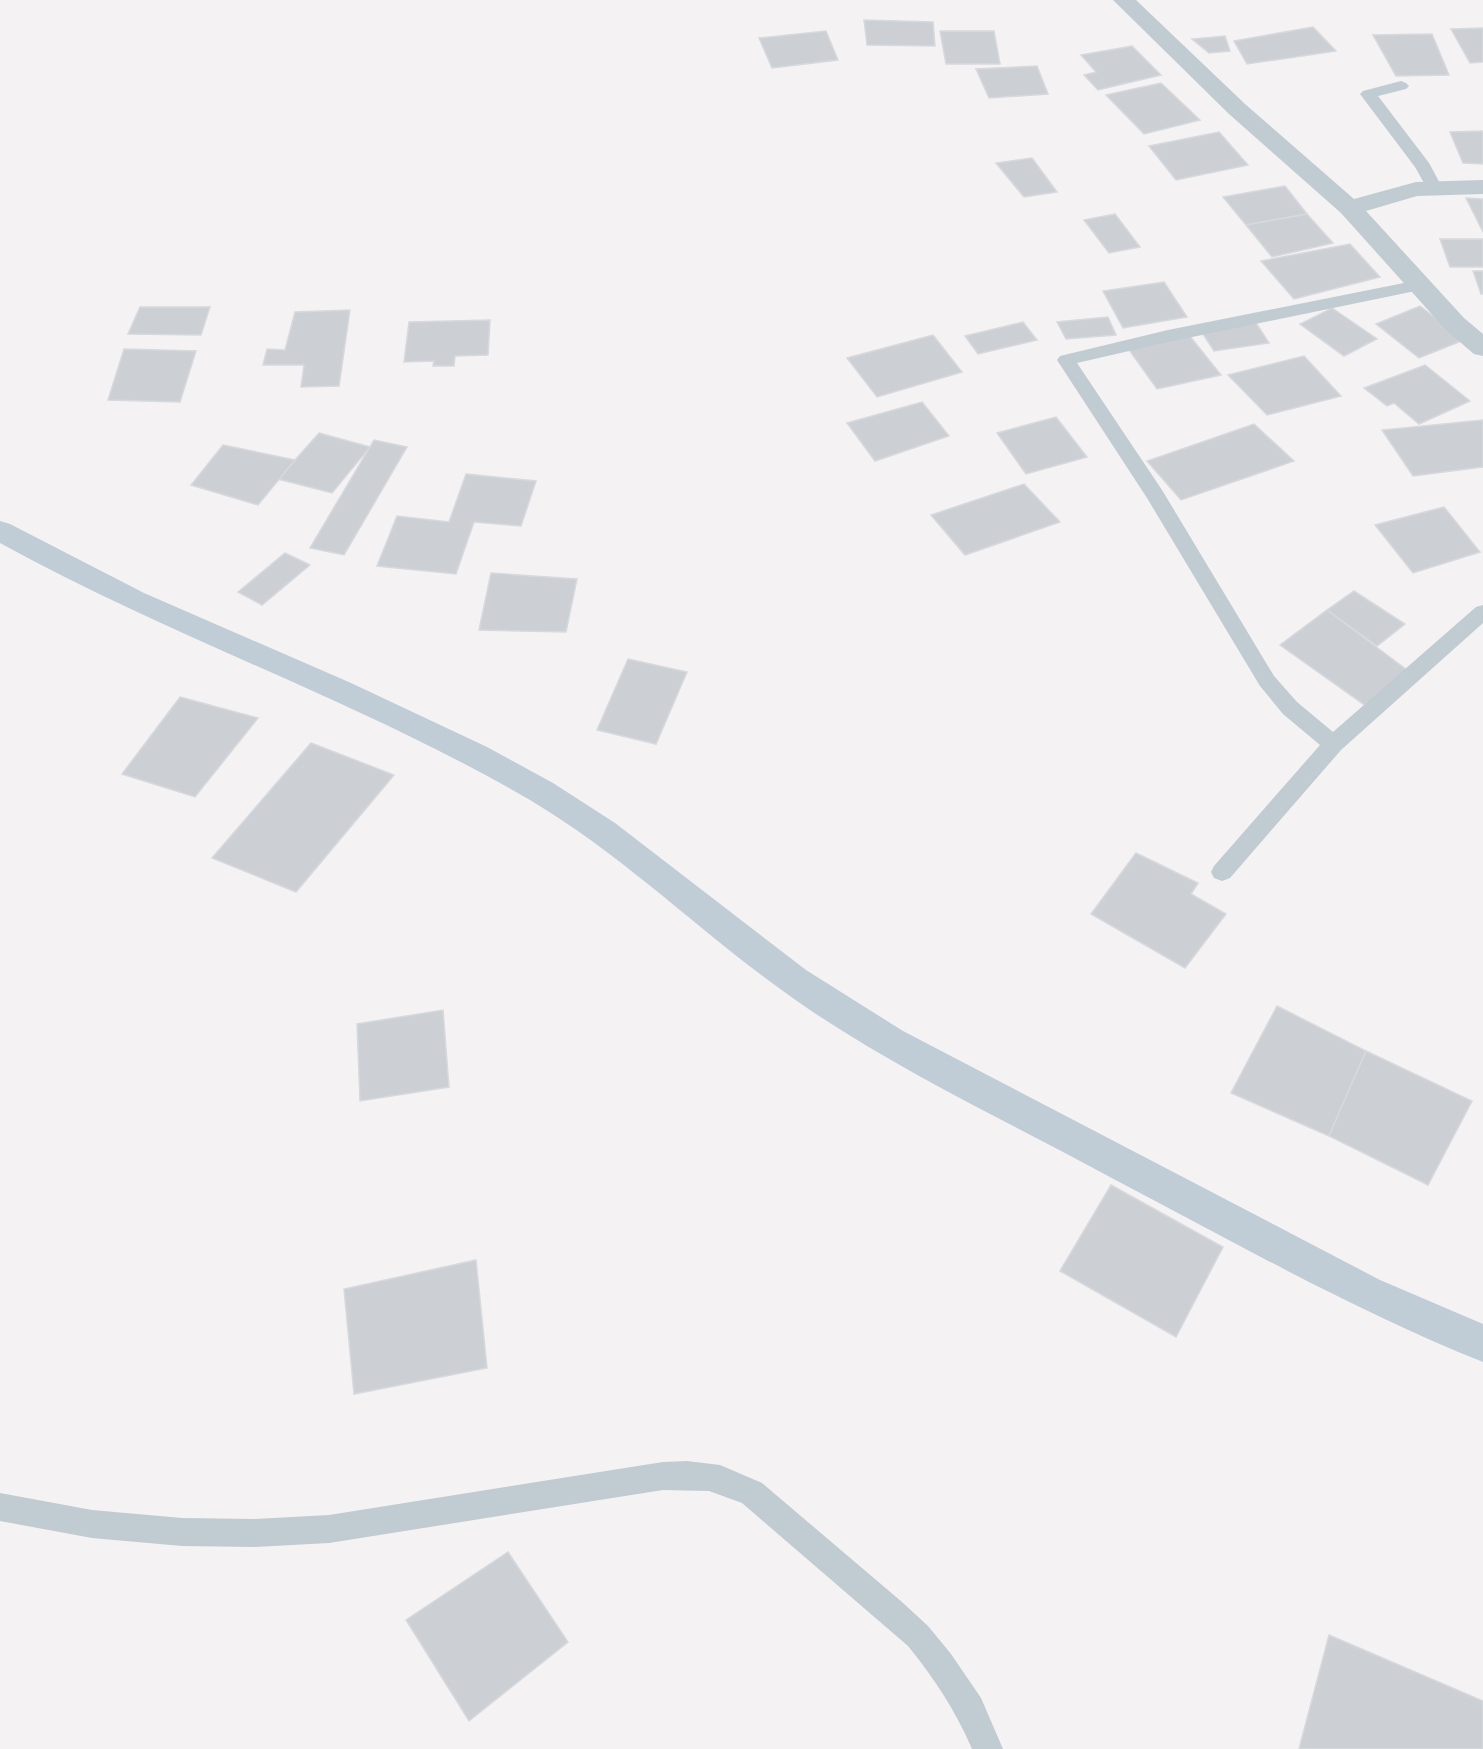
<svg xmlns="http://www.w3.org/2000/svg" width="1483" height="1749" font-family="'PT Sans',sans-serif">
	<style>
		.building { fill: #ccd0d5; stroke: #d6d9de; stroke-width: 1.5 }
		.lines { fill: none; stroke-linecap: round; stroke-linejoin: round }
		.lane { fill: #c0cbd2; fill-rule: evenodd }
		.street { fill: #c0cbd2; fill-rule: evenodd }
		.secondary { fill: #c0ccd6; fill-rule: evenodd }
	</style>
	<rect width="100%" height="100%" fill="#f5f2f3"/>
	<!-- building -->
	<g class="building">
		<polygon points="864,20 933,22 935,46 867,45"/>
		<polygon points="1313,27 1336,51 1247,64 1234,41"/>
		<polygon points="1483,28 1483,62 1470,63 1451,29"/>
		<polygon points="826,31 838,60 772,68 759,38"/>
		<polygon points="940,31 994,31 1000,64 946,64"/>
		<polygon points="1432,34 1449,75 1396,76 1373,35"/>
		<polygon points="1225,36 1230,51 1209,53 1192,39"/>
		<polygon points="1132,46 1161,75 1098,90 1084,75 1096,72 1081,55"/>
		<polygon points="1037,66 1048,94 989,98 976,69"/>
		<polygon points="1161,83 1200,120 1144,134 1106,95"/>
		<polygon points="1483,131 1483,164 1463,163 1450,132"/>
		<polygon points="1219,132 1248,165 1176,180 1149,146"/>
		<polygon points="1032,158 1057,192 1024,197 996,163"/>
		<polygon points="1285,186 1307,214 1246,225 1223,197"/>
		<polygon points="1466,198 1483,199 1483,232"/>
		<polygon points="1115,214 1140,247 1109,253 1084,220"/>
		<polygon points="1307,214 1333,243 1272,257 1246,225"/>
		<polygon points="1440,239 1483,239 1483,267 1450,267"/>
		<polygon points="1350,244 1380,277 1294,299 1261,261"/>
		<polygon points="1473,271 1483,271 1483,294 1481,294"/>
		<polygon points="1164,282 1187,317 1123,328 1103,291"/>
		<polygon points="1420,306 1464,340 1419,358 1376,324"/>
		<polygon points="140,307 210,307 201,335 128,334"/>
		<polygon points="1332,308 1377,339 1344,356 1300,324"/>
		<polygon points="350,310 339,386 301,387 304,365 263,365 267,349 285,350 295,312"/>
		<polygon points="1108,317 1116,335 1066,339 1057,322"/>
		<polygon points="490,320 488,355 455,356 454,366 433,366 434,361 404,362 409,322"/>
		<polygon points="1023,322 1037,340 978,354 965,336"/>
		<polygon points="1256,323 1269,343 1214,351 1201,331"/>
		<polygon points="933,335 962,372 877,397 847,358"/>
		<polygon points="1189,335 1221,375 1157,389 1127,347"/>
		<polygon points="124,349 196,351 180,402 108,400"/>
		<polygon points="1304,356 1341,396 1267,415 1228,375"/>
		<polygon points="1425,365 1470,401 1419,424 1394,403 1387,406 1364,388"/>
		<polygon points="922,402 949,436 875,461 847,423"/>
		<polygon points="1056,417 1087,457 1026,474 997,433"/>
		<polygon points="1483,420 1483,467 1413,476 1382,430"/>
		<polygon points="1254,424 1294,461 1181,500 1147,461"/>
		<polygon points="319,433 370,447 332,493 278,479"/>
		<polygon points="374,440 407,447 344,555 310,548"/>
		<polygon points="223,445 295,460 258,505 191,485"/>
		<polygon points="466,474 536,481 521,526 474,522 456,574 377,566 397,516 449,522"/>
		<polygon points="1024,484 1060,522 965,555 931,515"/>
		<polygon points="1444,507 1480,552 1413,573 1375,525"/>
		<polygon points="285,553 310,565 262,605 238,592"/>
		<polygon points="491,573 577,579 566,632 479,630"/>
		<polygon points="1354,591 1405,624 1377,646 1327,610"/>
		<polygon points="1327,610 1407,670 1366,706 1280,645"/>
		<polygon points="628,659 687,672 656,744 597,730"/>
		<polygon points="180,697 258,718 195,797 122,774"/>
		<polygon points="311,743 394,775 296,892 212,858"/>
		<polygon points="1136,853 1198,883 1191,894 1226,914 1185,968 1091,914"/>
		<polygon points="1277,1006 1366,1051 1329,1136 1231,1093"/>
		<polygon points="443,1010 449,1087 360,1101 357,1024"/>
		<polygon points="1366,1051 1472,1101 1428,1185 1329,1136"/>
		<polygon points="1111,1185 1223,1247 1176,1337 1060,1271"/>
		<polygon points="476,1260 487,1368 354,1394 344,1289"/>
		<polygon points="508,1552 568,1642 469,1721 406,1620"/>
		<polygon points="1329,1635 1483,1701 1483,1749 1299,1749"/>
	</g>
	<g class="lines">
		<!-- lane -->
		<g class="lane">
			<polygon points="1401,81 1406,83 1409,86 1406,89 1378,96 1429,163 1442,187 1440,190 1428,190 1415,167 1360,94 1363,91"/>
			<polygon points="1419,280 1425,281 1428,285 1425,289 1168,342 1077,363 1162,490 1274,676 1297,702 1333,732 1476,607 1483,605 1483,623 1341,750 1230,878 1222,881 1214,878 1211,872 1214,866 1320,745 1283,714 1260,686 1147,498 1057,360 1060,356 1168,330"/>
			<path d="M687,1461L720,1465L762,1483L902,1602L928,1626L951,1654L981,1698L1003,1749H972C956,1711 934,1678 908,1646L742,1503L709,1491L663,1490L329,1543L255,1547L182,1546L92,1538L0,1521V1493L92,1510L182,1518L255,1519L329,1515L663,1462Z"/>
		</g>
		<!-- street -->
		<polygon class="street" points="1113,0 1136,0 1245,104 1354,199 1416,182 1483,180 1483,194 1417,196 1366,211 1464,318 1483,334 1483,356 1474,354 1446,330 1341,213 1229,114"/>
		<!-- secondary -->
		<path class="secondary" d="M0,521L10,524L144,593L351,683L487,747L553,783L615,823L806,970L903,1031L1380,1280L1483,1324V1362C1353,1310 1232,1241 1108,1176C1008,1122 904,1073 810,1010C713,945 631,860 530,800C360,701 172,638 0,543Z"/>
	</g>
</svg>
